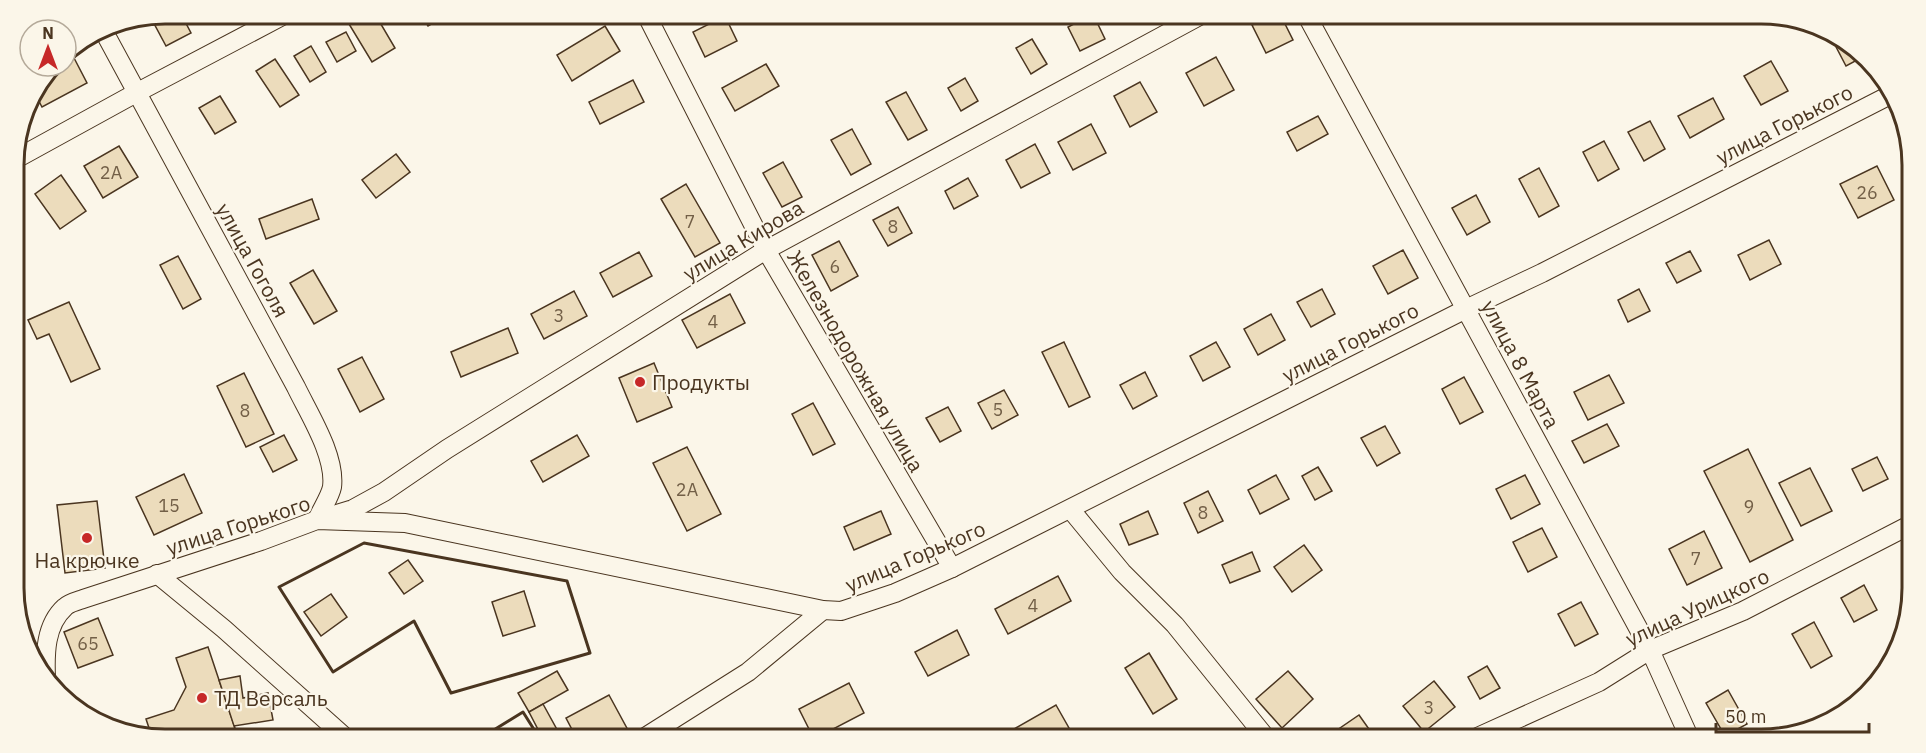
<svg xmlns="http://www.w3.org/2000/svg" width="1926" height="753" font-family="'IBM Plex Sans',sans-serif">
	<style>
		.building { fill: #ecdcbc; stroke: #4a3520; stroke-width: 1.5 }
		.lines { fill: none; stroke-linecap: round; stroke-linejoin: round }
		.street-casing { stroke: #4a3520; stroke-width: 20 }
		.street { stroke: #fbf6e9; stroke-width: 18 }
		.wall { stroke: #4a3520; stroke-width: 3 }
		.poi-dot { fill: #c62828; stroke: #fbf6e9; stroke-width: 2 }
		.labels { text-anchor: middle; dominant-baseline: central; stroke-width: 4.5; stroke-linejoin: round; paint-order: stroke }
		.number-label { font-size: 18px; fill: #725f47 }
		.street-label { font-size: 21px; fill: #4a3520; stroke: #fbf6e9 }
		.poi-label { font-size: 21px; fill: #4a3520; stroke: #fbf6e9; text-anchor: start }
		.rim { fill: none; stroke: #4a3520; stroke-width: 3 }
	</style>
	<rect width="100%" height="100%" fill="#fbf6e9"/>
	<!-- building -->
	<g class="building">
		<polygon points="165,14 181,14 191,33 166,46 150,16"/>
		<polygon points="367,14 375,14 395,48 372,62 349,24"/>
		<polygon points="421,14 449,14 428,26"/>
		<polygon points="1093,14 1105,39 1080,51 1068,27"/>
		<polygon points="1276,14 1280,14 1293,40 1266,53 1252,25"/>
		<polygon points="725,16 737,41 705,57 693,32"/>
		<polygon points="605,26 620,51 572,81 557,55"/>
		<polygon points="346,32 356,51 337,62 326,42"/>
		<polygon points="1032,39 1047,64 1031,74 1016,48"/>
		<polygon points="1835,40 1861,58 1846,66 1833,41"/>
		<polygon points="311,46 326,72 310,82 294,56"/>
		<polygon points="73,56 87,83 42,107 34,92 53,67 66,66 66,60"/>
		<polygon points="1216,57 1234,90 1204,106 1186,73"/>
		<polygon points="275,59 299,95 280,107 256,71"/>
		<polygon points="1771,61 1788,91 1761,105 1744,76"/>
		<polygon points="766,64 779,86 735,111 722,88"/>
		<polygon points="965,78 978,101 961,111 948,88"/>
		<polygon points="633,80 644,102 600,124 589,102"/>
		<polygon points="1140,82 1157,112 1130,127 1114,96"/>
		<polygon points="906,92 927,130 908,140 886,102"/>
		<polygon points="220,96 236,122 215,134 199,108"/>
		<polygon points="1713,98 1724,119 1690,138 1678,116"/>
		<polygon points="1318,116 1328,134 1297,151 1287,132"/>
		<polygon points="1650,121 1665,149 1644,161 1628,132"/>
		<polygon points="1091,124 1106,153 1073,170 1058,142"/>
		<polygon points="852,129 871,164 851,175 831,140"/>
		<polygon points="1604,141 1619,169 1598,181 1583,152"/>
		<polygon points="1035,144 1050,173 1021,188 1006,160"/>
		<polygon points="119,146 138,177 103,198 84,166"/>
		<polygon points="396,154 410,172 376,198 362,180"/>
		<polygon points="783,162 802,197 782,207 763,173"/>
		<polygon points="1877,166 1894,200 1858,218 1840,184"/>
		<polygon points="1539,168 1559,206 1539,217 1519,179"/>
		<polygon points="61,175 86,211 60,229 35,194"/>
		<polygon points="968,178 978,196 954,209 945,191"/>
		<polygon points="686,184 720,243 695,257 661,199"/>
		<polygon points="1476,195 1490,222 1467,235 1452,208"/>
		<polygon points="312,199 319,219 266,239 259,219"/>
		<polygon points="898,207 912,233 888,246 873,220"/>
		<polygon points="1769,240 1781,264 1750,280 1738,255"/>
		<polygon points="839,241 858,276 831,291 812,255"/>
		<polygon points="1403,250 1418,278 1388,294 1373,266"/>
		<polygon points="1690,251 1701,271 1677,283 1666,263"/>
		<polygon points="639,252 652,276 613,297 600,273"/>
		<polygon points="178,256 201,299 183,309 160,265"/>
		<polygon points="313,270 337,311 314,324 290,283"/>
		<polygon points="1322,289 1335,314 1311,327 1297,302"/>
		<polygon points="1639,289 1650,311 1628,322 1618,300"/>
		<polygon points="574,291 587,316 544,339 531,314"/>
		<polygon points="730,294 745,323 697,348 682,320"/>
		<polygon points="69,302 100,369 71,382 49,334 37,339 28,320"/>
		<polygon points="1271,314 1285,340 1258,355 1244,329"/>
		<polygon points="508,328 518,353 461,377 451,352"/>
		<polygon points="1064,342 1090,397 1069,407 1042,352"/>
		<polygon points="1216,342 1230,367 1203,381 1190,356"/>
		<polygon points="362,357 384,399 360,412 338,369"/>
		<polygon points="654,363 672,407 637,422 619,378"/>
		<polygon points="1145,372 1157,396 1133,409 1120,385"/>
		<polygon points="244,373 274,434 246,447 217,386"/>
		<polygon points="1609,375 1624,403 1588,420 1574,392"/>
		<polygon points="1464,377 1483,412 1460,424 1442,389"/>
		<polygon points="1004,390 1018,415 992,429 978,403"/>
		<polygon points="813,403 835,444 813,455 792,414"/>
		<polygon points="948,407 961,431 940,442 926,418"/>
		<polygon points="1607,424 1619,446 1584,463 1572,441"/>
		<polygon points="1385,426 1400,453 1377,466 1361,438"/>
		<polygon points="284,435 297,460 273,472 260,447"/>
		<polygon points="577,435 589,456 543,482 531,461"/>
		<polygon points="687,447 721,514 687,531 653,463"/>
		<polygon points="1748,449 1793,540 1750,562 1704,471"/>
		<polygon points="1877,457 1888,479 1863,491 1852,469"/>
		<polygon points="1318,467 1332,491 1315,500 1302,476"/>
		<polygon points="1810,468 1832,511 1801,526 1779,483"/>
		<polygon points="184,474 202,513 154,535 136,497"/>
		<polygon points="1276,475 1289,499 1260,514 1248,490"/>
		<polygon points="1525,475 1540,504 1511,519 1496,489"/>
		<polygon points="1208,491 1223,521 1198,533 1184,503"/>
		<polygon points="97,501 105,568 65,573 57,505"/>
		<polygon points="881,511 891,534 854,550 844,527"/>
		<polygon points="1148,511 1158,534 1129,545 1120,524"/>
		<polygon points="1542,528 1557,557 1528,572 1513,542"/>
		<polygon points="1704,531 1722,568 1687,585 1669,549"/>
		<polygon points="1304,545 1322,570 1292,592 1274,567"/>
		<polygon points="1252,552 1260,571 1230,583 1222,565"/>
		<polygon points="408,560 423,581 404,594 389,573"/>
		<polygon points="1058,576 1071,601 1008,634 995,609"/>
		<polygon points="1864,585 1877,610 1854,622 1841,598"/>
		<polygon points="524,591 535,626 503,636 492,602"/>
		<polygon points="331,594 347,617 321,636 304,612"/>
		<polygon points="1581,602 1598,634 1575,646 1558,614"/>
		<polygon points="98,618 113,655 78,668 64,632"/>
		<polygon points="1814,622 1832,656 1811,668 1792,634"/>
		<polygon points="957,630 969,655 928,676 915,652"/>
		<polygon points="208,647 235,728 200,739 165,740 152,737 146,719 174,710 186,687 176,658"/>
		<polygon points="1149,653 1177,699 1153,714 1125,668"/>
		<polygon points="1487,666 1500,688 1480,699 1468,677"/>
		<polygon points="557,671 568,690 529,712 518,693"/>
		<polygon points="1288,671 1313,699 1282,728 1256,699"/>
		<polygon points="240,676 243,698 268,693 273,720 234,726 219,680"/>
		<polygon points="1434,681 1455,707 1424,732 1403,706"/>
		<polygon points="849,683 864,713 814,739 799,709"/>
		<polygon points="1728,690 1747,724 1725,736 1706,703"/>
		<polygon points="609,695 629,732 615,739 577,739 566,718"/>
		<polygon points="543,704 560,735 552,739 543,739 529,712"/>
		<polygon points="1056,705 1069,728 1049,739 1020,739 1014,729"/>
		<polygon points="1359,715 1376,739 1324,739"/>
	</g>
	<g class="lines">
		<!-- street casing -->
		<g class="street-casing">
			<g id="street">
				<polyline points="646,14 766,250 952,568"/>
				<polyline points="1306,14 1650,650 1690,739"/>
				<path d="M102,28L296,387C309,414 336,456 332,487C330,497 321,510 317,520"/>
				<polyline points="14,160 136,93 286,14"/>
				<polyline points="1071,510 1122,572 1175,625 1267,739"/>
				<polyline points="330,516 353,509 384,492 447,449 766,250 1203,14"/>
				<polyline points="157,574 224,629 347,739"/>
				<path d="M46,678C45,654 45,625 65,607C69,603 77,601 83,599L261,541L317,520L405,523L823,610L841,611L895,593L952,568L1466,309L1542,273L1890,95"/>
				<polyline points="642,739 748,672 823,610"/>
				<polyline points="1473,739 1599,682 1650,650 1743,611 1906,527"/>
			</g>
		</g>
		<!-- street -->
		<use href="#street" class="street"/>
		<!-- wall -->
		<g class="wall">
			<polygon points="364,543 567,581 590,653 451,693 414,621 333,672 279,587"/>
			<polyline points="479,739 523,712 540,739"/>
		</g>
	</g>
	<!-- markers -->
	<g class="poi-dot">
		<circle cx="640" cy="382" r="6"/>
		<circle cx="87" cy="538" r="6"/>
		<circle cx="202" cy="698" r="6"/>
	</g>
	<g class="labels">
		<!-- number labels -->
		<g class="number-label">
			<text x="111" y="172">2А</text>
			<text x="1867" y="192">26</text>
			<text x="690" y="221">7</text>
			<text x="893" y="226">8</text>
			<text x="835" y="266">6</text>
			<text x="559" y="315">3</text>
			<text x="713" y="321">4</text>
			<text x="998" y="409">5</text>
			<text x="245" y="410">8</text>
			<text x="687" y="489">2А</text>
			<text x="169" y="505">15</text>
			<text x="1749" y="506">9</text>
			<text x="1203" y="512">8</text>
			<text x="1696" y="558">7</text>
			<text x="1033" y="605">4</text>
			<text x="88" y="643">65</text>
			<text x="1429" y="707">3</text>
		</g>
		<!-- street labels -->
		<g class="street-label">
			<text transform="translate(1784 124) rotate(-27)">улица Горького</text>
			<text transform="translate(743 240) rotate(-31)">улица Кирова</text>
			<text transform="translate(253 260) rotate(61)">улица Гоголя</text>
			<text transform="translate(1350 342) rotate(-27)">улица Горького</text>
			<text transform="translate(856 361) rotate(60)">Железнодорожная улица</text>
			<text transform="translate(1521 364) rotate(62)">улица 8 Марта</text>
			<text transform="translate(238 525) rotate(-18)">улица Горького</text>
			<text transform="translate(915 556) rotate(-23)">улица Горького</text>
			<text transform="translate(1697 607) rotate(-25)">улица Урицкого</text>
		</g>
		<!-- poi labels -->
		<g class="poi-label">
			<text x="652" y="382">Продукты</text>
			<text x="87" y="560" text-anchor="middle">На крючке</text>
			<text x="214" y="698">ТД Версаль</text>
		</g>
	</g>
	<!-- crop -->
	<path d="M0 0H1926V753H0ZM165 24H1761A141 141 0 0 1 1902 165V588A141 141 0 0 1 1761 729H165A141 141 0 0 1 24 588V165A141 141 0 0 1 165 24Z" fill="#fbf6e9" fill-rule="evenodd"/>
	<path class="rim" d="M165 24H1761A141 141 0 0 1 1902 165V588A141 141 0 0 1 1761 729H165A141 141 0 0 1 24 588V165A141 141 0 0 1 165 24Z"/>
	<!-- north arrow -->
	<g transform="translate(48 48)"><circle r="28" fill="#fbf6e9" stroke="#b4a999" stroke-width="1.5"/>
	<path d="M0-4.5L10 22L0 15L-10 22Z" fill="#c62828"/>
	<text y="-9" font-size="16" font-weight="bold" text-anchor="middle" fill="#4a3520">N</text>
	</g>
	<!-- scale -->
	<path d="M1716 723v9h153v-9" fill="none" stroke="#4a3520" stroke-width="3"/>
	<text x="1725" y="723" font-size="18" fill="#4a3520" stroke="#fbf6e9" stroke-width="4.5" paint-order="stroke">50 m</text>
</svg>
